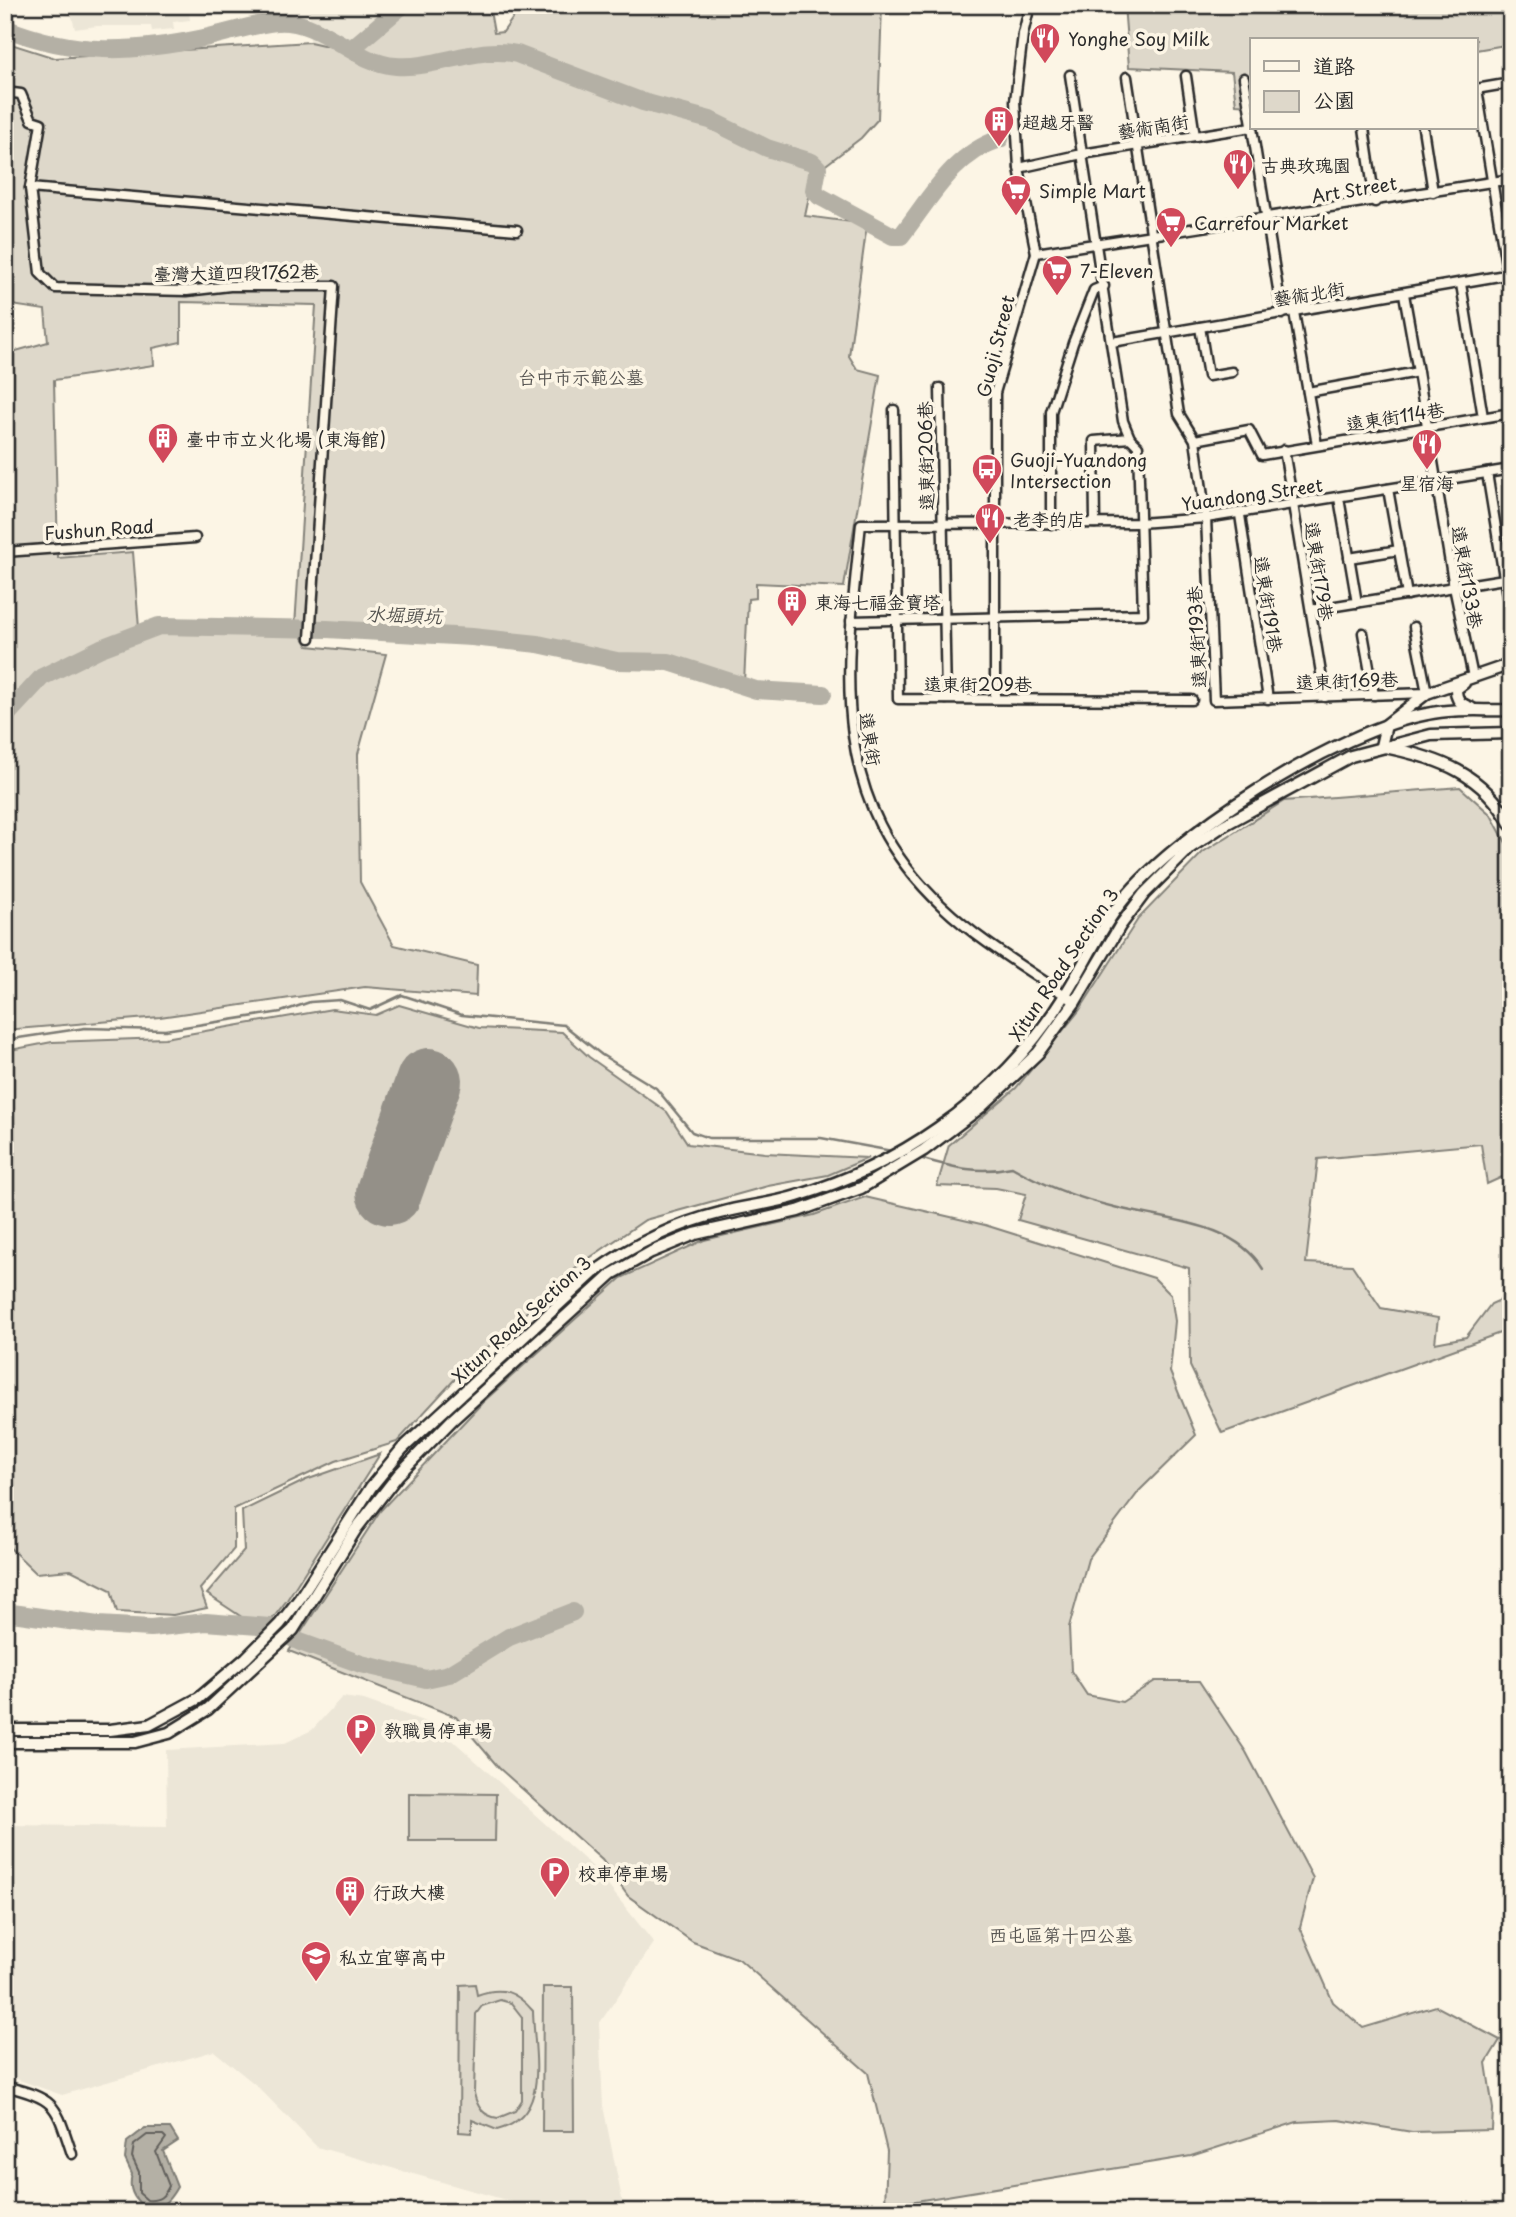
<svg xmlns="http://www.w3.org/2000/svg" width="1516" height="2217" font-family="'Playpen Sans','LXGW WenKai TC',sans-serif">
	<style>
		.built { fill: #ece6d7 }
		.green { fill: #ded8ca; stroke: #84827a; stroke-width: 2; fill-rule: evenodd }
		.water { fill: #b4b0a5; stroke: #7d7b74; stroke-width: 2 }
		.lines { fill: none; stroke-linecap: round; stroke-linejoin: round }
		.shore { stroke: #62605c; stroke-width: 2 }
		.stream { stroke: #7d7b74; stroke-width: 2.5 }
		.river { stroke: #b4b0a5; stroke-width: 18 }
		.runway { stroke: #949088; stroke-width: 66 }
		.minor-casing { stroke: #2b2b2b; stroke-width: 13 }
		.tertiary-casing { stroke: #2b2b2b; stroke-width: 15 }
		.minor { stroke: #fcf5e5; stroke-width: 8 }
		.tertiary { stroke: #fcf5e5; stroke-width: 10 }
		.labels { text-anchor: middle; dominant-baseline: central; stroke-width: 7; stroke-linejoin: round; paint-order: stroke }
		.poi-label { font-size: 18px; fill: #2b2b2b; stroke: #fcf5e5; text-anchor: start }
		.street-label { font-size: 18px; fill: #2b2b2b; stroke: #fcf5e5 }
		.park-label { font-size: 18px; fill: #585653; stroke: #fcf5e5 }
		.water-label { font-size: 19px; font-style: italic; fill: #545350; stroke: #fcf5e5 }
	</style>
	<rect width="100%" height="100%" fill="#fcf5e5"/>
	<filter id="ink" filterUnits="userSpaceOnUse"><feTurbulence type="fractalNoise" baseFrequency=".0143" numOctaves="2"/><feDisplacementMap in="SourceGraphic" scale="14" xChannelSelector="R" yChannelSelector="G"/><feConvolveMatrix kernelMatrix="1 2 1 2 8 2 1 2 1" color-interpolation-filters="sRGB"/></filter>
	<g filter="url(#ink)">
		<!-- built -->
		<g class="built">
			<polygon points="69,5 188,5 190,20 173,22 174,29 152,31 151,26 97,26 75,29"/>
			<polygon points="310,5 405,5 380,20 345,50 310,42"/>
			<polygon points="342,1697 364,1700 437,1726 594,1868 654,1943 599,2024 603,2106 623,2204 513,2202 317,2147 256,2085 214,2051 62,2095 5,2075 5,1825 167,1827 166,1750 285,1743 312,1730"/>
		</g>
		<!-- green -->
		<g class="green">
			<path d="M405,5H489L494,33L503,32L522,5H882L878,119L861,138L814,174L805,216L867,224L849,356L857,369L880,375L844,587L756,583V598L748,599L744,683L669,658L617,659L538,641L472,634L296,626L308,646L386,654L358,754L360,882L394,945L477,965L476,996L365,987L160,1017L5,1030V354L48,342L45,310L5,304V42L55,58L310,42L345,50L380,20ZM181,302L316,305L295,626C239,618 195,616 139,628L133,552L58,558L54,380L154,365L153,348L181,342Z"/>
			<polygon points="1124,5 1511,5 1511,44 1476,50 1476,40 1252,40 1251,105 1236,104 1232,72 1129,67"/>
			<polygon points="1460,787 1491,815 1511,852 1511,1173 1487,1184 1481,1144 1318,1159 1306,1263 1352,1265 1381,1308 1438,1318 1435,1343 1466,1337 1491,1304 1511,1295 1511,1329 1222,1433 1190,1366 1189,1268 1018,1220 1026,1194 996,1188 937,1186 949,1145 1016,1088 1079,1011 1138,919 1203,852 1284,801"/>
			<polygon points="399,1005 479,1028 562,1032 589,1057 667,1112 688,1144 765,1153 868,1158 828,1175 768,1186 645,1220 575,1268 467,1366 397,1442 336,1461 234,1509 234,1549 200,1589 207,1608 173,1615 117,1612 111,1590 71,1570 36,1573 5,1543 5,1051 52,1042 165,1038 332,1009 376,1015"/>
			<polygon points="865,1197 985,1225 1154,1278 1171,1295 1175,1321 1170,1372 1196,1435 1140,1490 1088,1559 1069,1627 1071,1671 1087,1695 1122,1702 1155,1681 1199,1681 1246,1752 1313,1878 1300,1927 1333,2002 1363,2028 1436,2006 1500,2040 1486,2063 1493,2109 1492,2130 1412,2132 1339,2120 1297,2122 1191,2156 885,2206 887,2151 868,2073 739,1959 693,1942 628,1896 602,1860 499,1768 456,1717 289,1651 380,1511 483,1402 621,1278 704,1240 814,1215"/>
			<polygon points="380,1454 287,1600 263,1631 207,1594 244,1551 242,1511 306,1480"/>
			<polygon points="409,1793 496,1794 495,1841 409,1841"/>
			<path d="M475,1984L477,1995C502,1986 516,1991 533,2011C534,2055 551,2116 497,2130L472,2120V2133L459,2132L460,1985ZM500,2000L511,2003L522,2017V2100L515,2111L498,2118C483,2116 477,2107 474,2093L476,2014L482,2006Z"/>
			<polygon points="543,1987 573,1987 574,2131 542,2131"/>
		</g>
		<!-- water -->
		<path class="water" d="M145,2128H170L178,2141L163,2151L177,2187C168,2203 162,2208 144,2208C133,2197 128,2189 132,2174L125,2159L127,2142Z"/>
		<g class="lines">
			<!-- shore -->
			<path class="shore" d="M147,2135H163L166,2138L156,2152L169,2186C164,2197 159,2201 147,2200L139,2193V2172L132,2157L134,2145Z"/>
			<!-- stream -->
			<g class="stream">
				<polyline points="5,1040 85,1028 165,1030 281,1012 310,1002 340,1000 370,1010 402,995 462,1015 564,1025 602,1055 656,1088 692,1132 709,1138 821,1138 892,1151"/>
				<path d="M923,1159C955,1168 979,1174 1012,1167C1044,1186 1081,1199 1118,1208C1168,1221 1233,1221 1263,1269"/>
			</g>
			<!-- river -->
			<g class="river">
				<path d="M5,28C75,56 132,53 204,38C228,33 253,24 277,22C322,19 353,63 396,66C437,69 477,45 517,54L643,102L710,120L767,148L812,162L818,168L814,190L819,196L893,236H901C930,199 953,154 1000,139"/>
				<polyline points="351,49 403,5"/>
				<polyline points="5,717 42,677 101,648 159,626 327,629 472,637 538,644 617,661 669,662 756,690 823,694"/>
				<polyline points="5,1612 98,1625 151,1628 206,1622 270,1627 300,1642 361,1664 426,1679 449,1674 509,1637 573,1612"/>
			</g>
			<!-- runway -->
			<polyline class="runway" points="389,1192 429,1081"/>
			<!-- minor casing -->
			<g class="minor-casing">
				<g id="minor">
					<polyline points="1186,76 1195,136"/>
					<polyline points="1127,77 1179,414 1195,440 1206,518 1214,700 1427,693 1414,627"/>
					<polyline points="1244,78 1252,124"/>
					<polyline points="1476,89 1511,83"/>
					<polyline points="1477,89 1511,295"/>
					<polyline points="5,92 21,94 32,120 41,123 30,188 40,273 55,288 187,291 230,286 334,286 310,638"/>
					<polyline points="1252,128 1282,314"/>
					<polyline points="1364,128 1375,202"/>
					<polyline points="1423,128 1433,192"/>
					<polyline points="1019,168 1082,154 1252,127"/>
					<polyline points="30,188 517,230"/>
					<polyline points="1036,253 1511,179"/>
					<polyline points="1461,284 1483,417"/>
					<polyline points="1404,294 1418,372"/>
					<polyline points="1294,312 1317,445"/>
					<polyline points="1200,327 1208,376 1232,372"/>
					<polyline points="1112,342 1511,274"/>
					<polyline points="940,388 946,699"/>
					<polyline points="1308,392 1418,372 1454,587 1473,677"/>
					<polyline points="894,410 898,699 1192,700"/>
					<polyline points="1195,440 1249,430 1262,455 1511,413"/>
					<polyline points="1284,450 1325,697"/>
					<polyline points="1487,473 1511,620"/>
					<polyline points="1388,489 1407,595"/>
					<polyline points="1339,498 1357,603"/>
					<polyline points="1240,515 1268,699"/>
					<polyline points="1095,523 1094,441 1130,438"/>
					<polyline points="1051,524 1051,412 1073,343 1094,290 1104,286"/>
					<polyline points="5,552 195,538"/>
					<polyline points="1349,558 1399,550"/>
					<polyline points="1311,610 1504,579"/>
					<polyline points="851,621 1143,614 1138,446 1130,438 1123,421 1070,75"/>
					<polyline points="1363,633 1374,695"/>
					<polyline points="995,699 995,393 1036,253 1019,168 1015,101 1023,34 1030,5"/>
					<path d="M1075,1002C1031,971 981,943 942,906C825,797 846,666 861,524L1139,523L1206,518L1511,469"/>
					<path d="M5,2086C58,2100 55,2104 72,2154"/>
				</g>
			</g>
			<!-- tertiary casing -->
			<g class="tertiary-casing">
				<g id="tertiary">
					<path d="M1464,683L1456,689C1456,701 1461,704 1471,708"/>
					<polyline points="1381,746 1386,725 1427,693 1511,664"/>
					<path d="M1385,747C1439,758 1483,773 1511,825"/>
					<path d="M5,1730H110L149,1725L199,1698L246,1658L280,1624L300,1598L371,1487L402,1449L593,1273C631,1246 675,1224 720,1213C745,1206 772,1204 797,1196C847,1181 894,1159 938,1128C988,1094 1033,1047 1065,995C1083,967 1097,935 1117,908C1170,835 1338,730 1427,714C1454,708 1483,711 1511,710"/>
					<polyline points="5,1742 135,1742 169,1733 208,1709 293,1630 356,1529 398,1475 452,1420 612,1274 651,1252 695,1234 798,1211 861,1188 924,1150 981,1107 1038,1053 1075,1002 1120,926 1144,894 1191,847 1224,825 1351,756 1431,735 1511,733"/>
				</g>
			</g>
			<!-- minor -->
			<use href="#minor" class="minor"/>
			<!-- tertiary -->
			<use href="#tertiary" class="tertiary"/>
		</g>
	</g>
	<!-- icons -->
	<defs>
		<g id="restaurant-pin" transform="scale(1.575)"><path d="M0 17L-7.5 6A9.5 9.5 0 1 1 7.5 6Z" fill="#d1495b" stroke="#fcf5e5"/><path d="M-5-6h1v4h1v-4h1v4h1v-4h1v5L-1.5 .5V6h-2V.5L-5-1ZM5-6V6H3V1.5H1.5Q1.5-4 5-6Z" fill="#fff"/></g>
		<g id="building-pin" transform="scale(1.575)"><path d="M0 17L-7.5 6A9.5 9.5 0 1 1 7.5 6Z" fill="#d1495b" stroke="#fcf5e5"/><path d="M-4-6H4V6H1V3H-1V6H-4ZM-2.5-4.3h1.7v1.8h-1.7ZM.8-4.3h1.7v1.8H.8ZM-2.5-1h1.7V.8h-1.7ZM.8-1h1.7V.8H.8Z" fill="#fff"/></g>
		<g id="supermarket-pin" transform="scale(1.575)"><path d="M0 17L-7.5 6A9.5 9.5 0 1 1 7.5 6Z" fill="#d1495b" stroke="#fcf5e5"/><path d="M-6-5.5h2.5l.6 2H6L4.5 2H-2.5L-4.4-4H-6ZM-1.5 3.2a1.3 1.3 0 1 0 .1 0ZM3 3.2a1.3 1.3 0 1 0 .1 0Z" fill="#fff"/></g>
		<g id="bus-pin" transform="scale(1.575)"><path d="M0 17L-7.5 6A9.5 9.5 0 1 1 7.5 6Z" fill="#d1495b" stroke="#fcf5e5"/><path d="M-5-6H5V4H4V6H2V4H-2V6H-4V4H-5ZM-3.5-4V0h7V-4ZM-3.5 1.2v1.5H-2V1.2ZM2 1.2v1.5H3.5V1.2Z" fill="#fff"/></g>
		<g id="parking-pin" transform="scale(1.575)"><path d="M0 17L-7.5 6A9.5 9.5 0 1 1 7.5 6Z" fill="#d1495b" stroke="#fcf5e5"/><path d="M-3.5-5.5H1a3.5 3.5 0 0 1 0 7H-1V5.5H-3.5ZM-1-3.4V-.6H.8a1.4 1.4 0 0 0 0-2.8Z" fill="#fff"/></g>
		<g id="school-pin" transform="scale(1.575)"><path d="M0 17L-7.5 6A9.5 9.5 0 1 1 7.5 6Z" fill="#d1495b" stroke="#fcf5e5"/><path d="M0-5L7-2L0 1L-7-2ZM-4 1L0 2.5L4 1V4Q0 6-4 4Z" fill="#fff"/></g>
	</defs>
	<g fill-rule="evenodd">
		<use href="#restaurant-pin" x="1045" y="38"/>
		<use href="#building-pin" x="999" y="121"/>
		<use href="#restaurant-pin" x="1238" y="164"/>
		<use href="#supermarket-pin" x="1016" y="190"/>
		<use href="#supermarket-pin" x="1171" y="222"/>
		<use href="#supermarket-pin" x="1057" y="270"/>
		<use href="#building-pin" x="163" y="438"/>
		<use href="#restaurant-pin" x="1427" y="444"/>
		<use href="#bus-pin" x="987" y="469"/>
		<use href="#restaurant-pin" x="990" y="518"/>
		<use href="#building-pin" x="792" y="601"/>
		<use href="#parking-pin" x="361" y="1729"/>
		<use href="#parking-pin" x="555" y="1872"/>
		<use href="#building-pin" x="350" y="1891"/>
		<use href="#school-pin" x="316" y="1956"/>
	</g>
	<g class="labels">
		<!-- poi labels -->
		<g class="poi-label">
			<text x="1068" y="38">Yonghe Soy Milk</text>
			<text x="1022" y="121">超越牙醫</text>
			<text x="1261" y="164">古典玫瑰園</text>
			<text x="1039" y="190">Simple Mart</text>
			<text x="1194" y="222">Carrefour Market</text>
			<text x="1080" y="270">7-Eleven</text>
			<text x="186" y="438">臺中市立火化場 (東海館)</text>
			<text x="1010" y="459">Guoji-Yuandong<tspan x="1010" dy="21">Intersection</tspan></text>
			<text x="1427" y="482" text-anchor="middle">星宿海</text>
			<text x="1013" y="518">老李的店</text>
			<text x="815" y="601">東海七福金寶塔</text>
			<text x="384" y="1729">教職員停車場</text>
			<text x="578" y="1872">校車停車場</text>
			<text x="373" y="1891">行政大樓</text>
			<text x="339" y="1956">私立宜寧高中</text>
		</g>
		<!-- street labels -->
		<g class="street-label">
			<text transform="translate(1153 126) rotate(-9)">藝術南街</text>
			<text transform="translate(1354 189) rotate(-9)">Art Street</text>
			<text transform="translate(236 272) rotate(-1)">臺灣大道四段1762巷</text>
			<text transform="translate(1309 293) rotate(-9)">藝術北街</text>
			<text transform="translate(995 346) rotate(-76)">Guoji Street</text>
			<text transform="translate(1395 416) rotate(-9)">遠東街114巷</text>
			<text transform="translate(925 456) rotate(-91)">遠東街206巷</text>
			<text transform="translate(1252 494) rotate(-8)">Yuandong Street</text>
			<text transform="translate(99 529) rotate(-4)">Fushun Road</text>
			<text transform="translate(1320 571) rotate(81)">遠東街179巷</text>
			<text transform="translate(1468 577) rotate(80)">遠東街133巷</text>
			<text transform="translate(1269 604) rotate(81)">遠東街191巷</text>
			<text transform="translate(1196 637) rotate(-93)">遠東街193巷</text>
			<text transform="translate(1347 680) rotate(-2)">遠東街169巷</text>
			<text x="978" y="683">遠東街209巷</text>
			<text transform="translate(871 739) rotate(81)">遠東街</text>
			<text transform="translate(1063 964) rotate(-56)">Xitun Road Section 3</text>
			<text transform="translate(521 1319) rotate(-42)">Xitun Road Section 3</text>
		</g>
		<!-- park labels -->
		<g class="park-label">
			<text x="581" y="376">台中市示範公墓</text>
			<text x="1061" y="1934">西屯區第十四公墓</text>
		</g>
		<!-- water labels -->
		<g class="water-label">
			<text transform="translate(404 614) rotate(2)">水堀頭坑</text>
		</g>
	</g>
	<!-- margin -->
	<rect width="1516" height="2217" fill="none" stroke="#fcf5e5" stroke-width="28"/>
	<rect x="14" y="14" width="1488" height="2189" fill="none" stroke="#2b2b2b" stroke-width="2.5" filter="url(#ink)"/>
	<!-- legend -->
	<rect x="1250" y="38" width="228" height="91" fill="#fcf5e5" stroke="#a8a49b" stroke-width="2"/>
	<rect x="1264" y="61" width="35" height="10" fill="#fcf5e5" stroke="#a8a49b" stroke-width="2"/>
	<text x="1313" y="74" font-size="21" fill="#2b2b2b">道路</text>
	<rect x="1264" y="91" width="35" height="21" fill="#ded8ca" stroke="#a8a49b" stroke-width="2"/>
	<text x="1313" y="108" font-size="21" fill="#2b2b2b">公園</text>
</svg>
